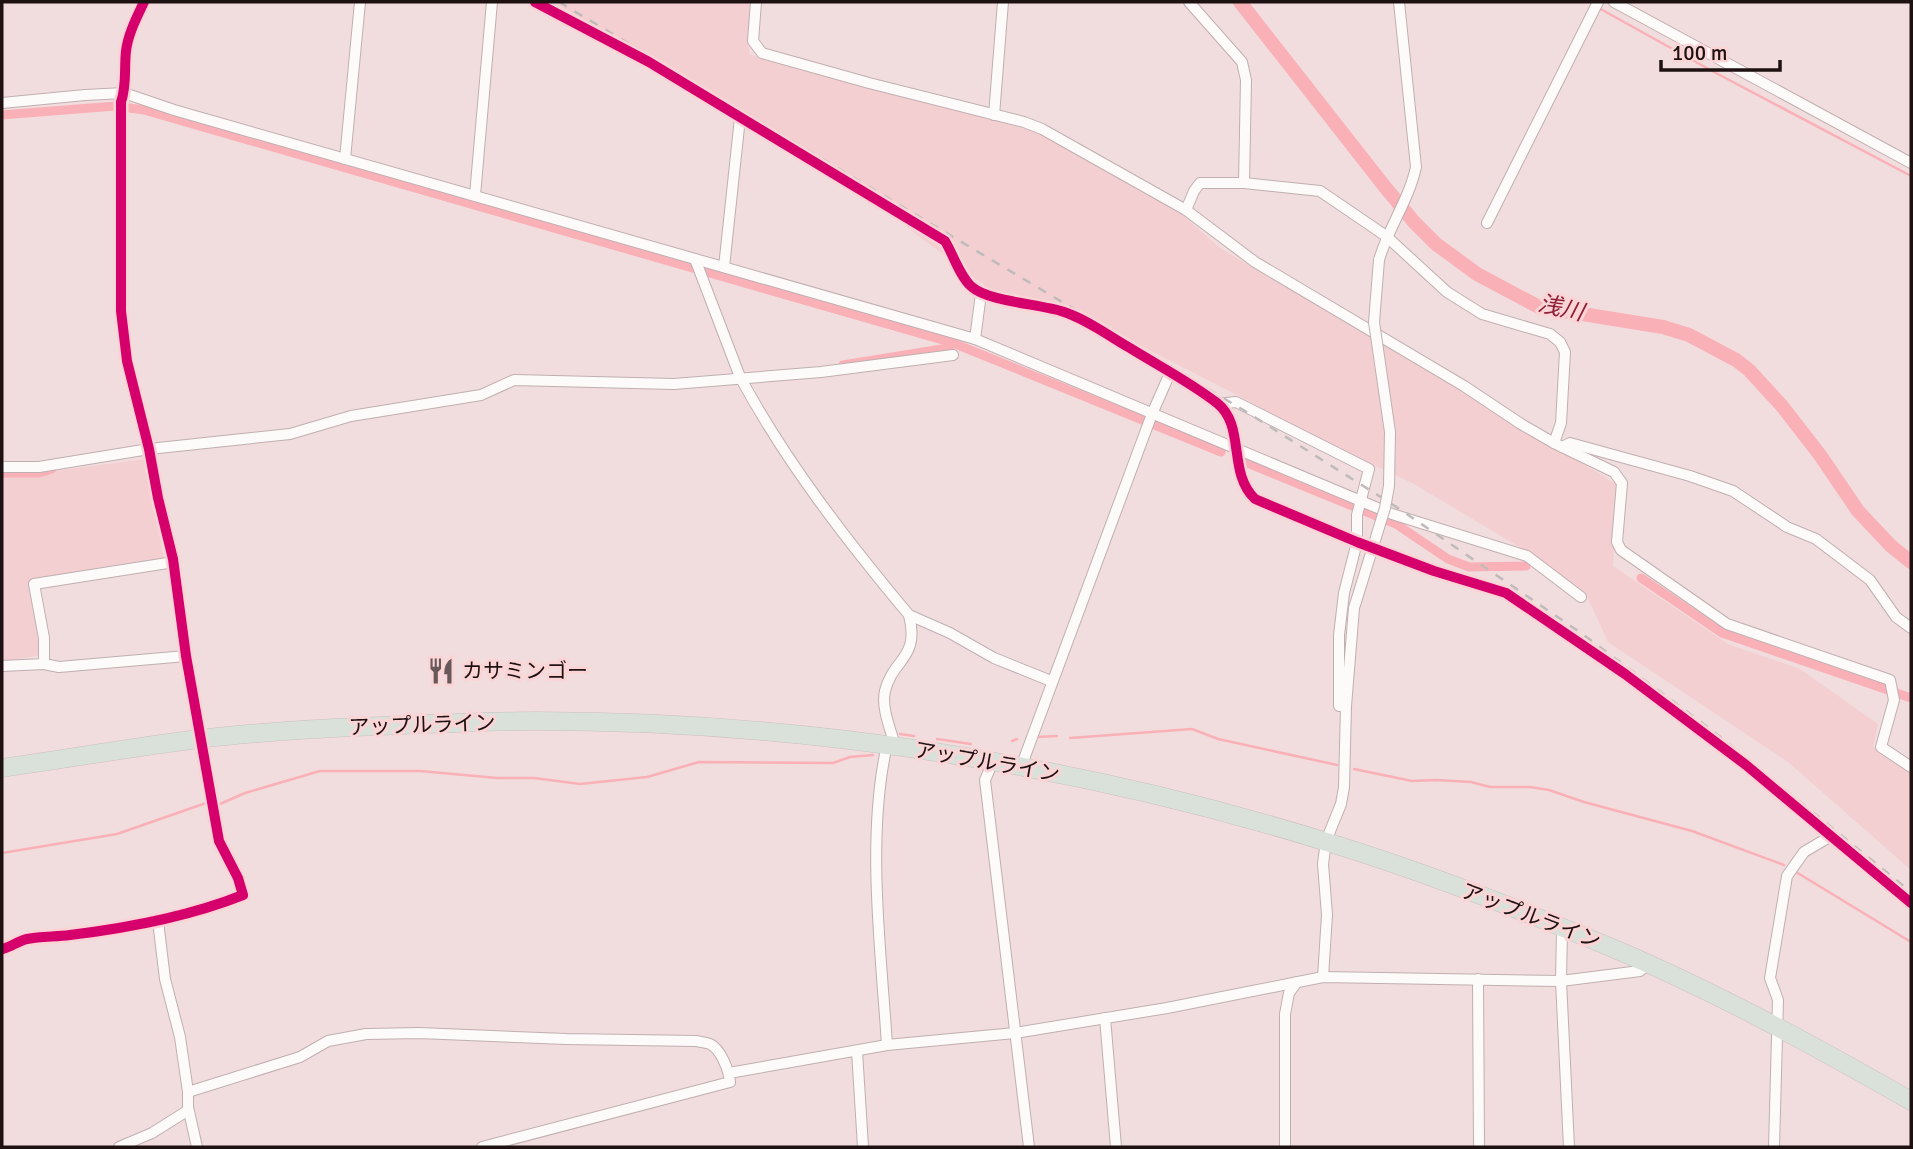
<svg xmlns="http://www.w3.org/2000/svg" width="1913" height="1149" font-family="Signika,'Noto Sans JP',sans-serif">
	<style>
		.built { fill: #f3cfd1 }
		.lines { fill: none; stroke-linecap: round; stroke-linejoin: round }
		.stream { stroke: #f9b0b7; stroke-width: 2.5 }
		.canal { stroke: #f9b0b7; stroke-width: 9 }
		.river { stroke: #f9b0b7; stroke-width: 14 }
		.minor-casing { stroke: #c0afb0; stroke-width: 12 }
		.highway-casing { stroke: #c9bfbf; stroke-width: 19 }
		.minor { stroke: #fdfafa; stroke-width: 10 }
		.highway { stroke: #dae1db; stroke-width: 18 }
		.rail { stroke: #c0bbbb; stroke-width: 2.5; stroke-dasharray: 9 9; stroke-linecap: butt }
		.minor-bridge-casing { stroke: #c0afb0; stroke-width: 12; stroke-linecap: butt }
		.minor-bridge { stroke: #fdfafa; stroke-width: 10 }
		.cycleway-casing { stroke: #fbd4d6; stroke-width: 15 }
		.cycleway { stroke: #d6006c; stroke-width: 10 }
		.labels { text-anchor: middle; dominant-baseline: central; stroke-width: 6; stroke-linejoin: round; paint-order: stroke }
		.poi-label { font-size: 21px; fill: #1e1112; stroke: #fbd4d6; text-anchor: start }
		.street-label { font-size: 21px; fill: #1e1112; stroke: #fbd4d6 }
		.water-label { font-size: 23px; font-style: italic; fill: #8c1e36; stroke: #fbd4d6 }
	</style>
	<rect width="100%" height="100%" fill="#f2ddde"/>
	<!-- built -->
	<g class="built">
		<polygon points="546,2 752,2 749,54 1040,133 1184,216 1220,248 1618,485 1613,566 1728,644 1800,669 1878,724 1873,747 1911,773 1911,870 1788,762 1608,642 1585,592 1531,554 1414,484 1302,431 1245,399 1076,313 990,291 984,285 853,187 715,99"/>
		<polygon points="145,459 164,558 30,580 40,655 2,662 2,474 39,473"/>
	</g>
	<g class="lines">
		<!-- stream -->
		<g class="stream">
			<polyline points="1597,7 1714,72 1911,176"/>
			<polyline points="900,734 914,736"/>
			<polyline points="1037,737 1057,736"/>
			<polyline points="1070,738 1192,729 1218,739 1337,765"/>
			<polyline points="937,739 971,744"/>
			<polyline points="1012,741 1017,739"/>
			<polyline points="1354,769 1412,781 1436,780 1471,782 1490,787 1530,787 1549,790 1584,802 1692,831 1784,865"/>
			<polyline points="220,804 245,793 320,771 420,771 497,778 534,778 580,784 647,777 699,762 833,763 850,757 873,755"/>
			<polyline points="2,853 117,834 206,803"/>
			<polyline points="1796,872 1911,942"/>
		</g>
		<!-- canal -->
		<g class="canal">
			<polyline points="2,115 115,106 144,110 953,343 1221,452"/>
			<polyline points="843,365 948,348 953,343"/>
			<polyline points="1245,462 1396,524 1448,559 1469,567 1526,566"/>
			<polyline points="2,473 39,473 52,469"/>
			<polyline points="1641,578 1722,633 1911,698"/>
		</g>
		<!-- river -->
		<polyline class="river" points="1240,2 1385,187 1414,222 1436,244 1477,274 1539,307 1663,327 1689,335 1736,360 1749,370 1782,406 1820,455 1858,511 1891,546 1911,562"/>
		<!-- minor casing -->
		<g class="minor-casing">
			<g id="minor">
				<path d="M535,2L649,62L945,241C953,254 960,277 972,287C989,302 1041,304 1064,312C1088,320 1109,336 1130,348C1159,366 1190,382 1217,403C1246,426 1227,472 1255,499L1357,542L1434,571L1506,593L1625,674L1746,765L1911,903"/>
				<polyline points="756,2 753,41 762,53 869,83 1024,122 1042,129 1186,210 1255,262 1464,386 1521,424 1554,443 1614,472 1622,483 1617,542 1621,550 1727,624 1890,680 1894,700 1881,747 1911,767"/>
				<polyline points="1189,2 1242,62 1246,80 1244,183"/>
				<polyline points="1614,2 1911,163"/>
				<polyline points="2,103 85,95 124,93 174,110 975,339 1392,514 1527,556 1581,597"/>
				<polyline points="994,115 1003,2"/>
				<polyline points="345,159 360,2"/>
				<polyline points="475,195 492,2"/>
				<polyline points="1186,210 1194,191 1200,183 1244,183 1320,191 1386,236 1447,292 1482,314 1550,334 1560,342 1565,352 1561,423 1554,443"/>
				<polyline points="1487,223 1598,2"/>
				<path d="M695,259L740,377C786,462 847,541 909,615C920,659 893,658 885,691C881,708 891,730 895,746"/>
				<path d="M1379,260C1388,228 1409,200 1416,167L1399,2"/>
				<polyline points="724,267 740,118"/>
				<polyline points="975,339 981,294"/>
				<polyline points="1218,404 1236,402 1369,469 1357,515 1357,542 1344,593 1339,635 1339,706 1346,706"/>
				<polyline points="1562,447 1570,443 1690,476 1733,491 1787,527 1816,539 1870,580 1896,617 1911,628"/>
				<polyline points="2,467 39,467 149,449 290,434 351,416 481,395 514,380 674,384 821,372 953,355"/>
				<polyline points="909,615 950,633 994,658 1051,681"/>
				<polyline points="44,664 59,667 186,656"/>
				<polyline points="2,666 44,664 44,638 34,584 174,562"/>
				<polyline points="993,762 985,780 1029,1147"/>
				<polyline points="1021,767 1152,414 1170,373"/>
				<polyline points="158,921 165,979 180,1037 188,1092 188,1107 197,1147"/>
				<polyline points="1562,928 1561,981 1569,1147"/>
				<path d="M2,949C11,947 18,941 27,939C41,936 55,937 70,935C128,928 188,917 243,895L238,878L219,841L186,656L173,559L158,498L149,449L127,361L121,311V102C127,85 124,68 126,51C128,34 137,17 144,2"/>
				<polyline points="1323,977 1327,915 1323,864 1326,841 1341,804 1344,787 1346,706 1354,608"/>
				<polyline points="1478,979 1479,1147"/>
				<polyline points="1105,1018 1116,1147"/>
				<path d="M887,1045C881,950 866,837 887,745"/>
				<polyline points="857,1051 863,1147"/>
				<polyline points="729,1073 887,1045 1015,1033 1167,1008 1323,977 1561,981 1640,971 1648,964"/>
				<path d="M188,1092L300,1057L328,1041L366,1034L419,1033L566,1039L697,1041C700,1042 708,1043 710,1044C721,1049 729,1071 730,1082L482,1147"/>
				<polyline points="119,1147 152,1133 187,1111 188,1107"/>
				<polyline points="1285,1147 1285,1014 1289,993 1297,982"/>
				<polyline points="1774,1147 1778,1000 1770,978 1787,876 1804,852 1831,836"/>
			</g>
		</g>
		<!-- highway casing -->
		<g class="highway-casing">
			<path id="highway" d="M2,768C67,759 133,747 199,739C274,730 351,727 427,724C463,723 500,721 536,721C801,721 1078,764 1330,843C1425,872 1518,909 1610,947C1714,991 1813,1045 1911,1101"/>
		</g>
		<!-- minor -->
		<use href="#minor" class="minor"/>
		<!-- highway -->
		<use href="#highway" class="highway"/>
		<!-- rail -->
		<polyline class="rail" points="559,2 1245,411 1398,508 1581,633 1713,731 1911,892"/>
		<!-- minor-bridge casing -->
		<g class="minor-bridge-casing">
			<polyline id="minor-bridge" points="1354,608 1385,508 1389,486 1390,432 1374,322 1379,260"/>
		</g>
		<!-- minor-bridge -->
		<use href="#minor-bridge" class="minor-bridge"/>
		<!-- cycleway casing -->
		<g class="cycleway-casing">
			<g id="cycleway">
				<path d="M535,2L649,62L945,241C953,254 960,277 972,287C989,302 1041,304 1064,312C1088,320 1109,336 1130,348C1159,366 1190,382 1217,403C1246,426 1227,472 1255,499L1357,542L1434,571L1506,593L1625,674L1746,765L1911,903"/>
				<path d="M2,949C11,947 18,941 27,939C41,936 55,937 70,935C128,928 188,917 243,895L238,878L219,841L186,656L173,559L158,498L149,449L127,361L121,311V102C127,85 124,68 126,51C128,34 137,17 144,2"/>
			</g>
		</g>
		<!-- cycleway -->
		<use href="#cycleway" class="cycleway"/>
	</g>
	<!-- icons -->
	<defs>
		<g id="restaurant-bare" transform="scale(2.1)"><path d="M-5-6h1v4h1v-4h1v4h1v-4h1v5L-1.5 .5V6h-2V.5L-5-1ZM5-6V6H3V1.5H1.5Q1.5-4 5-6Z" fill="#685859" stroke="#fbd4d6" stroke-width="2.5" paint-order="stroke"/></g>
	</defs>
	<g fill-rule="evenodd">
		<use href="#restaurant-bare" x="441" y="671"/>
	</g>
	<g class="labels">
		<!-- poi labels -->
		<g class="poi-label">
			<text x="462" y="671">カサミンゴー</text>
		</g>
		<!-- street labels -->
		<g class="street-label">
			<text transform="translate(422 725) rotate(-2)">アップルライン</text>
			<text transform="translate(987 762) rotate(10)">アップルライン</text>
			<text transform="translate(1531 916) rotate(21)">アップルライン</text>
		</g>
		<!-- water labels -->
		<g class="water-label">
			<text transform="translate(1561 308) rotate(13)">浅川</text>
		</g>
	</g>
	<!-- border -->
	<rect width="1913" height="1149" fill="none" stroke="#1e1112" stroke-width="7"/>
	<!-- scale -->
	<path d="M1661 60v10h119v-10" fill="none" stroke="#1e1112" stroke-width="3.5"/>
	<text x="1672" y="60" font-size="21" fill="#1e1112" stroke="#fbd4d6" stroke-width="5" paint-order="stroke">100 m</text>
</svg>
